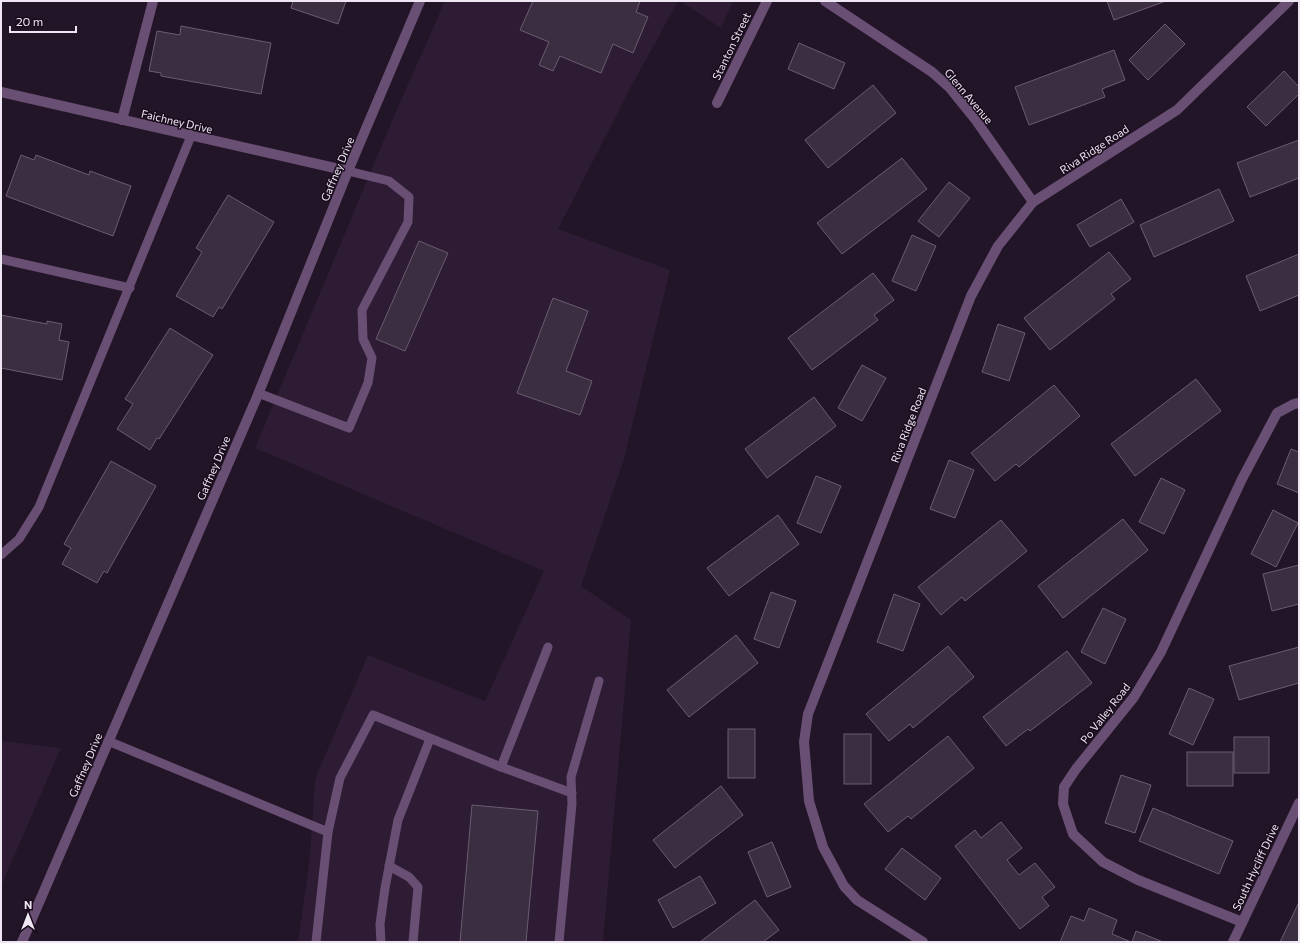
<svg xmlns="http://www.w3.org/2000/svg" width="1300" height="943" font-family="Commissioner,sans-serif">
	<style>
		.built { fill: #2d1c33 }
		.building { fill: #3c2e41; stroke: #6b5c71 }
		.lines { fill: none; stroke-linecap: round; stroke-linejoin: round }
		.service { stroke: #6a4f74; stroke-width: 9 }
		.minor { stroke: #6a4f74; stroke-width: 10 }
		.labels { text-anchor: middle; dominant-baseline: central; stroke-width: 3; stroke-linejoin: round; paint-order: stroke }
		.street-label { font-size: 11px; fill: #efe6f3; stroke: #190c1d }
	</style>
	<rect width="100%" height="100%" fill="#221527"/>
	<!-- built -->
	<g class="built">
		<polygon points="445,1 678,1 631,87 558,229 670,270 624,459 581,586 631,620 603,942 298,942 310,856 315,779 368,655 485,701 544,571 255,448 397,109"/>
		<polygon points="680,1 733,1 721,28"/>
		<polygon points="1,741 61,748 1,886"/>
	</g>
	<!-- building -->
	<g class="building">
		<polygon points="293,1 346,1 338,24 291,8"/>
		<polygon points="533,1 640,1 636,12 648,17 633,53 613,44 601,73 560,56 553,71 539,65 549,42 520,30"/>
		<polygon points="1107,1 1166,1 1114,20"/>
		<polygon points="1165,24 1185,44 1148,80 1129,60"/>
		<polygon points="181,26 271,43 261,94 161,76 161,73 149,71 157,31 180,35"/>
		<polygon points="799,43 845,63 834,89 788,69"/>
		<polygon points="1114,50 1125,80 1102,89 1105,97 1029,125 1015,87"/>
		<polygon points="1284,71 1299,87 1299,94 1266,126 1247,107"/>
		<polygon points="873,85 896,113 828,168 805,140"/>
		<polygon points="1299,140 1299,178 1250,197 1237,163"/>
		<polygon points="21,155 34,160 36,155 89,175 90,171 131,186 113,236 6,196"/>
		<polygon points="902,158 927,189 842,254 817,223"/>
		<polygon points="949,182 970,198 939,237 918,221"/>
		<polygon points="1219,189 1234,221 1154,257 1140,225"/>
		<polygon points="228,195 274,222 222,309 219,307 213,317 176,296 202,252 196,248"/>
		<polygon points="1121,199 1134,222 1090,247 1077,225"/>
		<polygon points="912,235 936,246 916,291 892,281"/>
		<polygon points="419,241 448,253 405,351 376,339"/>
		<polygon points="1109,252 1131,279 1111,294 1115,299 1050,350 1024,318"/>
		<polygon points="1299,254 1299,295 1260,311 1246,276"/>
		<polygon points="873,273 894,300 874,315 878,320 812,370 788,338"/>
		<polygon points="553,298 588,311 566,371 592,381 580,415 517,393"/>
		<polygon points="1,315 47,324 47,321 62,324 59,340 69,342 62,380 1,368"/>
		<polygon points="998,324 1025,333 1009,381 982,372"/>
		<polygon points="170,328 213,355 159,439 157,438 150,450 117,429 133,404 125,399"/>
		<polygon points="862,365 886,378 862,421 838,408"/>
		<polygon points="1196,379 1221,411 1135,476 1111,444"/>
		<polygon points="1054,385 1080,416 1019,467 1016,464 995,481 971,453"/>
		<polygon points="814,397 836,426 767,478 745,449"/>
		<polygon points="1291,449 1299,452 1299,493 1277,484"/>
		<polygon points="949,460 974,470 955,518 930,509"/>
		<polygon points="111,461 156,486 107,573 104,571 97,583 62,564 71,548 64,544"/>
		<polygon points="816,476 841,486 821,533 797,523"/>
		<polygon points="1161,478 1185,490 1164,534 1139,522"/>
		<polygon points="1273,510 1298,523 1276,567 1251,554"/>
		<polygon points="778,515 799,544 729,596 707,568"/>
		<polygon points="1123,519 1148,550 1063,618 1038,586"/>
		<polygon points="1001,520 1027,551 965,601 962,597 941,615 918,587"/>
		<polygon points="1299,565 1299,604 1272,611 1263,574"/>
		<polygon points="771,592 796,601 779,648 754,639"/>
		<polygon points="894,594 920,604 903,651 877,642"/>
		<polygon points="1103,608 1126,619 1105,664 1081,652"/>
		<polygon points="736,635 758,663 689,717 667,690"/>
		<polygon points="948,646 974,677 913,728 910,724 889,741 866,714"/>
		<polygon points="1299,647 1299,683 1239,700 1229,666"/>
		<polygon points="1067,651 1092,683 1030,731 1028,729 1006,746 983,717"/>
		<polygon points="1189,688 1214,699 1193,745 1169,734"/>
		<rect x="728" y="729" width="27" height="49"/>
		<rect x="844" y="734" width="27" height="50"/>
		<polygon points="948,736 974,768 911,819 908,816 888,832 864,804"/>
		<rect x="1234" y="737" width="35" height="36"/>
		<rect x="1187" y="752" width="46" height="34"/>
		<polygon points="1121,775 1151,785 1135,833 1105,823"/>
		<polygon points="721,786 743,815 675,868 653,840"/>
		<polygon points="472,805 538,811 526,942 460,942"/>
		<polygon points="1153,808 1233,841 1219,874 1139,841"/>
		<polygon points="1001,822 1022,848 1007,860 1019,875 1035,863 1055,887 1042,897 1049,906 1020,929 955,846 975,830 981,838"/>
		<polygon points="772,842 791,887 767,897 748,852"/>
		<polygon points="902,848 941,878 925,900 885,869"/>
		<polygon points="700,876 716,903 673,928 658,900"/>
		<polygon points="755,900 779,930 763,942 700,942"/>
		<polygon points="1299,902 1299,942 1280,942"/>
		<polygon points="1089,908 1117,920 1112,934 1131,942 1060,942 1071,916 1084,921"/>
		<polygon points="1136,931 1163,942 1132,942"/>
	</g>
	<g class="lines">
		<!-- service -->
		<g class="service">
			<polyline points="1,259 130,288"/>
			<polyline points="258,393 349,428 368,383 372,358 363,339 362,310 408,222 409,197 389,181 348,171"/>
			<polyline points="1,555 19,539 39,507 191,136"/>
			<polyline points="108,741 328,832 340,778 373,715 501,767 548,647"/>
			<polyline points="501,767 572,793"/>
			<polyline points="389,866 409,877 418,887 413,942"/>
			<polyline points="316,942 328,832"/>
			<polyline points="381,942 380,924 385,888 398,820 430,739"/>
			<polyline points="559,942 572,804 571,777 599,681"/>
		</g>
		<!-- minor -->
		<g class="minor">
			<polyline points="825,1 932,72 950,88 975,119 1033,202"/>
			<polyline points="1,92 348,171"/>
			<polyline points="717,103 767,1"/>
			<polyline points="122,120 153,1"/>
			<polyline points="1242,922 1138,880 1103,862 1073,834 1063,804 1064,787 1076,769 1134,697 1161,652 1242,479 1277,413 1294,404 1299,403"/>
			<polyline points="22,942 257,397 348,171 420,1"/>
			<polyline points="923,942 857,900 844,886 823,847 809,801 804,742 808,714 971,296 998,246 1033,202 1177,110 1289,1"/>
			<polyline points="1233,942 1299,803"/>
		</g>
	</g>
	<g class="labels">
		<!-- street labels -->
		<g class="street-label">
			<text transform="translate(731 46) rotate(-64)">Stanton Street</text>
			<text transform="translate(969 96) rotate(50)">Glenn Avenue</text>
			<text transform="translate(177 121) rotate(13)">Faichney Drive</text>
			<text transform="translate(1094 149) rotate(-33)">Riva Ridge Road</text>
			<text transform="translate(337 169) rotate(-67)">Gaffney Drive</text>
			<text transform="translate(908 425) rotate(-69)">Riva Ridge Road</text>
			<text transform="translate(213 468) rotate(-67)">Gaffney Drive</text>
			<text transform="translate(1105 713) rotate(-52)">Po Valley Road</text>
			<text transform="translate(85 765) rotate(-67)">Gaffney Drive</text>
			<text transform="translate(1255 867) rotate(-65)">South Hycliff Drive</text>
		</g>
	</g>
	<!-- border -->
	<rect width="1300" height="943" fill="none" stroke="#efe6f3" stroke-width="4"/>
	<!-- north arrow -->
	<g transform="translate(28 915)" stroke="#190c1d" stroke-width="3" paint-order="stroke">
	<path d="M0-3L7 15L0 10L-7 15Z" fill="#efe6f3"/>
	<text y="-6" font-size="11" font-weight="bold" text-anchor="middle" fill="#efe6f3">N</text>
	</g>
	<!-- scale -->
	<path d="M10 26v6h66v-6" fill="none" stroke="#efe6f3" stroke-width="2"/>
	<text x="16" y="26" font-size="12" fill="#efe6f3" stroke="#190c1d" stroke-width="3" paint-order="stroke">20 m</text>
</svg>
